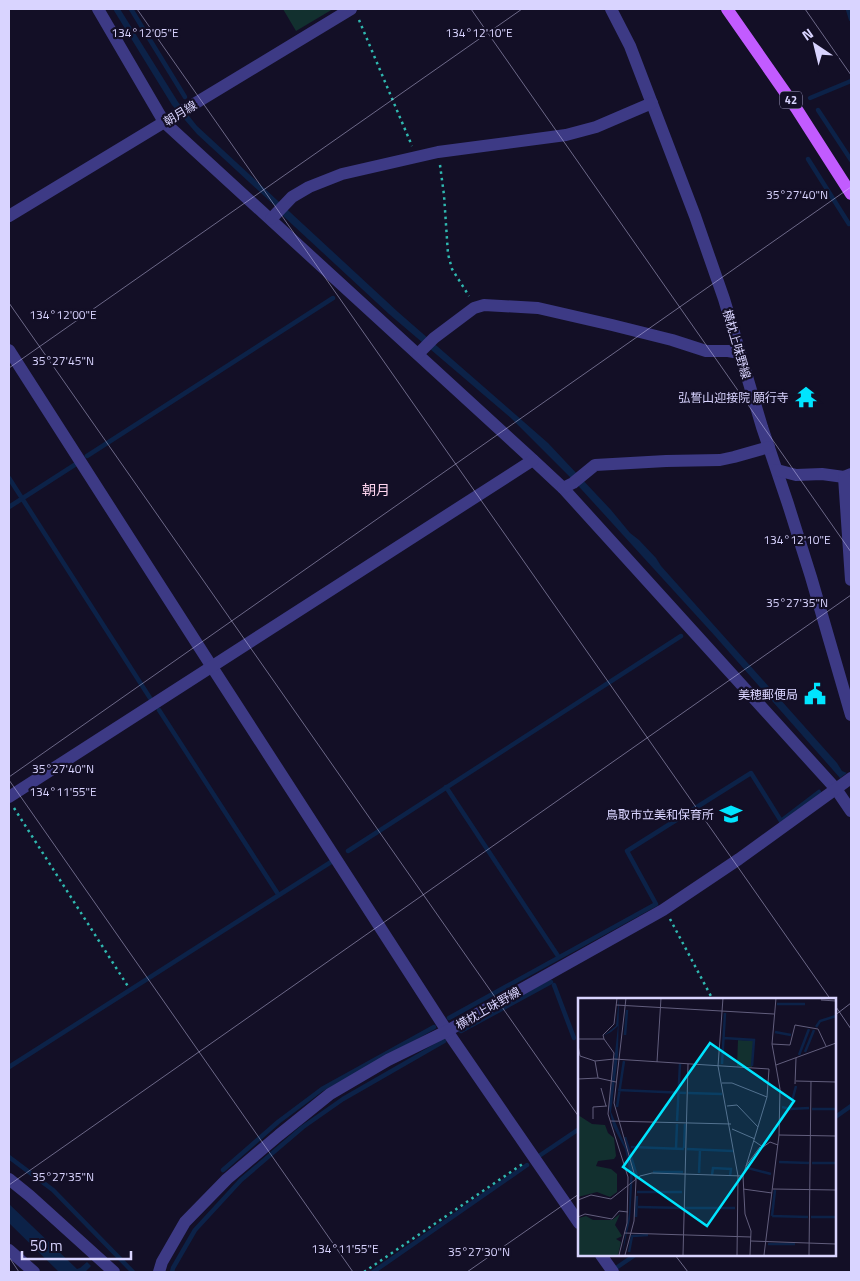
<svg xmlns="http://www.w3.org/2000/svg" width="860" height="1281" font-family="'Titillium Web','Noto Sans JP',sans-serif">
	<style>
		.green { fill: #12302f }
		.water { fill: #0c2248 }
		.lines { fill: none; stroke-linecap: round; stroke-linejoin: round }
		.stream { stroke: #0c2248; stroke-width: 4.5 }
		.path { stroke: #2fb8b0; stroke-width: 2.5; stroke-dasharray: 2.5 4; stroke-linecap: butt }
		.minor { stroke: #3d3a85; stroke-width: 12 }
		.primary { stroke: #c25bff; stroke-width: 12 }
		.ticks { fill: none; stroke: #d9d4ff; stroke-width: 1; stroke-opacity: 0.45 }
		.labels { text-anchor: middle; dominant-baseline: central; stroke-width: 4.5; stroke-linejoin: round; paint-order: stroke }
		.shield { fill: #130f26; stroke: #9e99be; stroke-width: 1 }
		.shield-label { font-size: 11px; font-weight: bold; fill: #d9d4ff }
		.street-label { font-size: 12px; fill: #d9d4ff; stroke: #130f26 }
		.poi-label { font-size: 12px; fill: #d9d4ff; stroke: #130f26; text-anchor: end }
		.neighbourhood-label { font-size: 14px; fill: #ffd6f0; stroke: #130f26 }
		.inset-river { fill: none; stroke: #0c2248; stroke-width: 2.5 }
		.inset-road { fill: none; stroke: #625e7d; stroke-width: 1 }
		.view { fill: #00e5ff; fill-opacity: 0.15; stroke: #00e5ff; stroke-width: 2.5 }
		.inset-edge { fill: none; stroke: #d9d4ff; stroke-width: 2.5 }
		.ticks-label { font-size: 12px; text-anchor: middle; fill: #d9d4ff; stroke: #130f26; stroke-width: 4.5; stroke-linejoin: round; paint-order: stroke }
	</style>
	<rect width="100%" height="100%" fill="#130f26"/>
	<!-- green -->
	<polygon class="green" points="283,9 333,9 296,31"/>
	<!-- water -->
	<g class="water">
		<polygon points="113,9 120,9 178,102 197,126 398,312 548,443 611,510 630,533 639,540 656,558 661,566 837,763 842,771 847,773 840,778 715,636 572,479 512,419 389,314 281,214 275,206 197,134 172,105"/>
		<polygon points="9,1204 77,1269 80,1268 87,1262 91,1266 85,1272 59,1272 9,1223"/>
	</g>
	<g class="lines">
		<!-- stream -->
		<g class="stream">
			<polyline points="131,9 185,97"/>
			<polyline points="848,9 851,19"/>
			<polyline points="810,98 851,81"/>
			<polyline points="818,110 851,160"/>
			<polyline points="808,159 849,224"/>
			<polyline points="87,456 333,298"/>
			<polyline points="9,478 150,698"/>
			<polyline points="9,507 76,464"/>
			<polyline points="159,710 278,894"/>
			<polyline points="446,787 558,956"/>
			<polyline points="348,851 681,636"/>
			<polyline points="554,985 574,1038"/>
			<polyline points="449,1018 656,904 627,851 751,773 781,821 819,792"/>
			<polyline points="461,1031 551,982"/>
			<polyline points="9,1067 331,862"/>
			<polyline points="834,1118 851,1106"/>
			<polyline points="539,1156 579,1129"/>
			<polyline points="9,1157 53,1190 133,1272"/>
			<polyline points="223,1170 278,1122 322,1089 434,1027"/>
			<polyline points="616,1268 635,1255"/>
			<polyline points="172,1272 173,1268 195,1230 241,1180 303,1127 343,1099 444,1041"/>
			<polyline points="373,1272 527,1165"/>
		</g>
		<!-- path -->
		<g class="path">
			<polyline points="359,20 412,146"/>
			<polyline points="440,165 444,195 448,254 452,269 469,296"/>
			<polyline points="14,808 129,988"/>
			<polyline points="670,919 713,1000"/>
			<polyline points="364,1272 524,1163"/>
		</g>
		<!-- minor -->
		<g class="minor">
			<polyline points="98,9 164,122 533,460 563,488 836,789 851,811"/>
			<polyline points="611,9 630,46 695,216 724,299 762,427 788,504 811,577 851,715"/>
			<polyline points="9,216 351,9"/>
			<polyline points="271,219 292,197 309,187 342,174 438,152 566,135 596,127 652,103"/>
			<polyline points="9,350 212,667 447,1031 579,1223"/>
			<polyline points="418,354 434,338 474,308 484,305 538,308 612,325 672,340 706,351 728,351 740,353"/>
			<polyline points="777,470 796,475 822,474 844,477 851,474"/>
			<polyline points="844,477 851,580"/>
			<polyline points="563,488 573,483 595,465 666,461 720,460 734,457 769,447"/>
			<polyline points="9,797 533,460"/>
			<polyline points="9,1179 30,1196 114,1272"/>
			<polyline points="9,1250 34,1272"/>
			<polyline points="601,1255 613,1272"/>
			<polyline points="159,1272 162,1262 185,1222 227,1179 279,1135 330,1094 388,1060 447,1031 663,910 739,859 851,778"/>
		</g>
		<!-- primary -->
		<polyline class="primary" points="727,9 796,108 851,194"/>
	</g>
	<!-- ticks -->
	<path class="ticks" d="M137,9L831,1000M471,9L851,552M805,9L851,75M9,303L579,1117M9,368L522,9M9,777L851,187M9,780L353,1272M834,1004L851,1029M834,1016L851,1003M9,1185L851,595M675,1255L688,1272M9,1257L19,1272M467,1272L579,1194"/>
	<!-- icons -->
	<defs>
		<g id="temple-bare" transform="scale(1.725)"><path d="M0-6L5-2H3V0L6.5 2.5H4V6H1.5V3h-3V6H-4V2.5H-6.5L-3 0V-2H-5Z" fill="#00e5ff" stroke="#130f26" stroke-width="2.5" paint-order="stroke"/></g>
		<g id="civic-bare" transform="scale(1.725)"><path d="M-.6-6.5H3V-4.5H.6V-3L4-1V1h2V6H-6V1h2V-1L-.6-3ZM-1.2 2.5V6h2.4V2.5Z" fill="#00e5ff" stroke="#130f26" stroke-width="2.5" paint-order="stroke"/></g>
		<g id="school-bare" transform="scale(1.725)"><path d="M0-5L7-2L0 1L-7-2ZM-4 1L0 2.5L4 1V4Q0 6-4 4Z" fill="#00e5ff" stroke="#130f26" stroke-width="2.5" paint-order="stroke"/></g>
	</defs>
	<g fill-rule="evenodd">
		<use href="#temple-bare" x="806" y="397"/>
		<use href="#civic-bare" x="815" y="694"/>
		<use href="#school-bare" x="731" y="814"/>
	</g>
	<g class="labels">
		<!-- shield labels -->
		<rect class="shield" x="780" y="91.5" width="22" height="17" rx="4"/>
		<g class="shield-label">
			<text x="791" y="100">42</text>
		</g>
		<!-- street labels -->
		<g class="street-label">
			<text transform="translate(180 113) rotate(-31)">朝月線</text>
			<text transform="translate(737 344) rotate(74)">横枕上味野線</text>
			<text transform="translate(488 1008) rotate(-30)">横枕上味野線</text>
		</g>
		<!-- poi labels -->
		<g class="poi-label">
			<text x="789" y="397">弘誓山迎接院 願行寺</text>
			<text x="798" y="694">美穂郵便局</text>
			<text x="714" y="814">鳥取市立美和保育所</text>
		</g>
		<!-- neighbourhood labels -->
		<g class="neighbourhood-label">
			<text x="376" y="489">朝月</text>
		</g>
	</g>
	<!-- overview -->
	<g transform="translate(578 998)">
		<rect width="258" height="258" fill="#130f26"/>
		<path d="M160,42L176,43L174,69L159,68ZM0,117L14,126L27,127L30,135L36,140L38,158L36,161L20,163L18,168L33,171L39,176V194L32,199L19,194L0,199ZM42,216L37,227L44,238L38,241L43,244L40,257H0L1,220L8,218L15,222H34Z" fill="#12302f"/>
		<path d="M41,0L40,57L33,114L48,149L55,174L52,221L44,257L51,215L52,177L47,151L35,128L31,109L40,28L33,34L25,38L38,28Z" fill="#0c2248"/>
		<path class="inset-river" d="M199,6H227M238,29L242,23L258,18M197,34L213,37M47,37L49,12M146,40L176,42L174,68M227,54L236,32M221,57L231,31M144,66L147,15M40,92L108,95M110,95L144,96M39,109L46,63M204,109L212,111L218,88M212,111L231,110M234,111H258M99,123L102,66M47,139L59,178M53,149L106,151M98,150L99,126M106,150L107,126M109,151L155,153M201,164L231,165M234,165H258M170,170L193,176M75,174H105M121,175L122,152M134,177L135,170L153,171L152,178M59,194H104M60,209L105,210M107,210H157M194,218L230,219M194,218L197,192M58,219L59,198M233,219H258M190,246H217M51,254L54,238L70,237"/>
		<path class="inset-road" d="M145,0L140,68L160,178L159,257M243,2L258,3M38,7L196,16M0,41H26L36,55L30,116L50,179L49,225L41,257M26,41L25,37L36,26L39,0M194,46L212,47L217,27L240,31L248,48M0,47L2,58L17,63M79,64L83,0M198,67L258,45M0,81L20,80M218,83L258,84M38,84L20,80L17,63L36,61L191,71M144,85H154L189,99M217,86L218,60M23,90L28,108M149,108L159,107L180,129M15,121V109L29,108M32,123L153,126M154,131L177,141M201,137L258,138M176,143L185,149L192,144L200,147M168,168L182,149M165,178L167,216L173,233L172,257M165,191L194,195M195,191L258,192M0,202L13,197L33,201L62,178L74,175L165,178L189,99L191,71M0,219L7,216L34,221L41,213L50,214M46,235L173,239M173,243L258,246M47,257L56,223L58,182L36,105L48,0M105,257L110,66M186,257L201,137L202,91L194,46L198,0M231,257L233,83"/>
		<path class="view" d="M132,45L216,103L129,228L45,169Z"/>
		<rect width="258" height="258" class="inset-edge"/>
	</g>
	<g class="ticks-label">
		<text x="479" y="37">134°12'10"E</text>
		<text x="145" y="37">134°12'05"E</text>
		<text x="797" y="199">35°27'40"N</text>
		<text x="63" y="319">134°12'00"E</text>
		<text x="63" y="365">35°27'45"N</text>
		<text x="797" y="544">134°12'10"E</text>
		<text x="797" y="607">35°27'35"N</text>
		<text x="63" y="773">35°27'40"N</text>
		<text x="63" y="796">134°11'55"E</text>
		<text x="63" y="1181">35°27'35"N</text>
		<text x="345" y="1253">134°11'55"E</text>
		<text x="479" y="1256">35°27'30"N</text>
	</g>
	<!-- border -->
	<rect width="860" height="1281" fill="none" stroke="#d9d4ff" stroke-width="20"/>
	<!-- north arrow -->
	<g transform="translate(815 45) rotate(325)" stroke="#130f26" stroke-width="4" paint-order="stroke">
	<path d="M0-4L9 19L0 12L-9 19Z" fill="#d9d4ff"/>
	<text y="-8" font-size="14" font-weight="bold" text-anchor="middle" fill="#d9d4ff">N</text>
	</g>
	<!-- scale -->
	<path d="M22 1251v8h109v-8" fill="none" stroke="#d9d4ff" stroke-width="2.5"/>
	<text x="30" y="1251" font-size="15" fill="#d9d4ff" stroke="#130f26" stroke-width="4" paint-order="stroke">50 m</text>
</svg>
